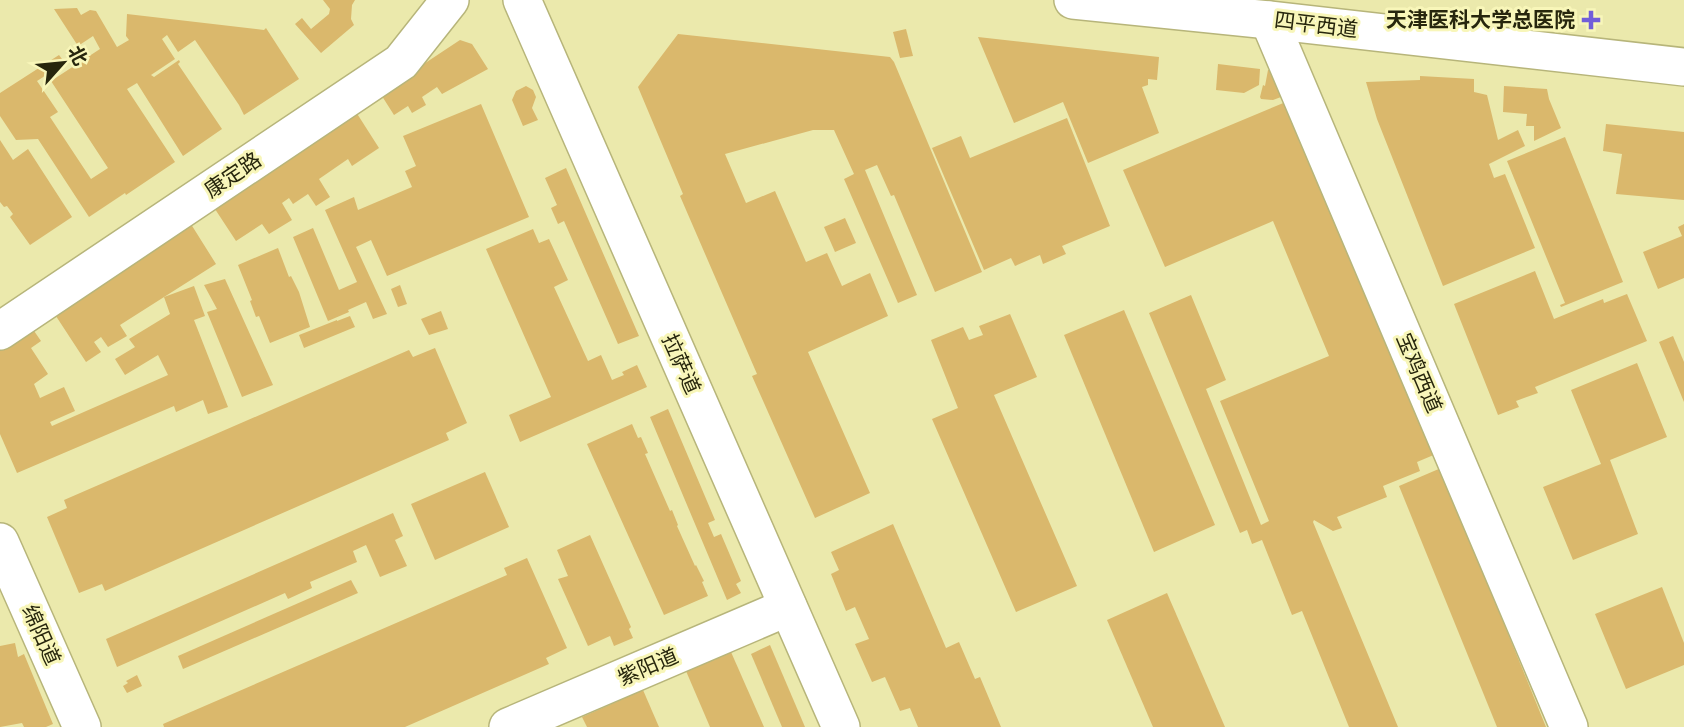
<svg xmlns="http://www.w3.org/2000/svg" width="1684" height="727" font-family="'Libre Baskerville','Noto Sans SC',serif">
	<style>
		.building { fill: #dab86c }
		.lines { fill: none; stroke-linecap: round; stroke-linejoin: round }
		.minor-casing { stroke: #b7b57a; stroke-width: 40 }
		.minor { stroke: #fff; stroke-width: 37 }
		.poi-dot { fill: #715ed9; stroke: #f8f6b9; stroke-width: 2.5 }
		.labels { text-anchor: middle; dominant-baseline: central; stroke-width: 6; stroke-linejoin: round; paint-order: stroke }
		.poi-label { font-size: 21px; font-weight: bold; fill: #27260d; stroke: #f8f6b9; text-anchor: end }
		.street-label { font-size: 21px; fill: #27260d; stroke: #f8f6b9 }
	</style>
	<rect width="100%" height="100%" fill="#ebe9ac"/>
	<!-- building -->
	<g class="building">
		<polygon points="323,0 355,0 352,5 351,19 354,25 321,53 295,24 302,18 311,29 329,14 330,9"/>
		<polygon points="77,8 81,15 90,10 96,11 117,47 129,40 126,36 127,14 264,30 266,28 299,79 244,115 239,105 195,40 178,52 167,35 162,39 175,59 151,75 154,77 179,60 180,62 178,64 222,129 183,156 137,83 127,89 175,162 126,195 125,193 89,217 38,139 16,140 0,116 0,93 59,55 65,63 37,81 58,112 50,117 91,179 108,168 51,81 100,49 93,36 78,46 54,9"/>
		<polygon points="906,29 913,56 900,58 893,32"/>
		<polygon points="678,34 890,57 894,62 982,272 935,292 894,195 891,196 877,165 865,170 917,295 898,303 844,179 854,174 834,130 813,130 725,154 746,203 775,191 806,262 827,253 842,286 870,273 888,316 808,352 870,493 815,518 752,376 757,374 680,196 683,194 638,87"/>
		<polygon points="978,37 1159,57 1157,80 1148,79 1148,85 1142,87 1159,133 1088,163 1063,102 1014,123"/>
		<polygon points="460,40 472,44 488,69 442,94 437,87 422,97 426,105 412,113 408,106 394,115 380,93"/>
		<polygon points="1218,64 1260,69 1259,85 1244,93 1216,90"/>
		<polygon points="1268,70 1280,71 1289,94 1273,100 1261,99 1260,97 1263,85 1265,86"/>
		<polygon points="1420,76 1474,79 1474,92 1487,95 1498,140 1518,130 1525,146 1489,164 1494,178 1505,174 1535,248 1443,286 1377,119 1366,82 1420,80"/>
		<polygon points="526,86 533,90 536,97 532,108 538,120 523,126 512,100 516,91"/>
		<polygon points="1504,86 1547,89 1549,99 1561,128 1534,141 1534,126 1526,126 1527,114 1503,112"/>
		<polygon points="1293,99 1436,454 1417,462 1420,471 1383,486 1387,497 1337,517 1342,528 1333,531 1314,520 1313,522 1398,727 1349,727 1302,611 1292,615 1262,540 1252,544 1247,530 1240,533 1149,313 1191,295 1226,380 1206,389 1261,525 1269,521 1220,401 1329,356 1273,221 1165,267 1123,170"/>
		<polygon points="481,104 529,217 387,276 371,240 356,247 387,314 373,319 366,302 348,310 349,312 328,321 293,237 313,228 339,290 357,282 325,210 354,197 358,210 412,187 405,171 416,166 403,136"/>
		<polygon points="356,112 379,148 352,166 348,159 319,179 330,197 316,206 308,194 293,204 289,198 282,203 292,220 269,234 262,224 236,241 213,206"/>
		<polygon points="1067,118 1110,226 1062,246 1066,254 1043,264 1040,255 1015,266 1011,258 984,270 932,148 961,136 970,158"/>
		<polygon points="1606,124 1684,132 1684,200 1616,194 1622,154 1603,151"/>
		<polygon points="1565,137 1623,282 1561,307 1560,305 1565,303 1507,161"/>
		<polygon points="0,140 13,160 28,149 72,217 30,245 10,217 13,214 7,206 4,207 0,202"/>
		<polygon points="566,168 639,336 618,344 564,221 558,224 551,208 557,205 545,178"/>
		<polygon points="845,218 856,243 835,252 824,227"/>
		<polygon points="189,221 216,264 120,325 127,336 108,347 101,337 94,342 101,352 86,362 52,310"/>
		<polygon points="1684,224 1684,278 1658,289 1643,252 1682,236 1678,227"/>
		<polygon points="533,229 539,243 549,239 568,280 554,287 588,361 601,355 612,380 624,375 622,372 637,365 647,387 520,442 509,415 551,397 486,249"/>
		<polygon points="278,248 289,277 291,276 299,292 310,327 270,343 259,316 256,317 250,301 252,300 238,265"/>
		<polygon points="1535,271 1554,319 1603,299 1604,303 1627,294 1647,341 1535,387 1538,393 1516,401 1519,407 1498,415 1454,304"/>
		<polygon points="225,279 273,385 242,397 207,312 217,309 204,285"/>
		<polygon points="400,285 407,304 398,307 391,289"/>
		<polygon points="194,286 205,316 194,320 228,407 208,414 203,400 176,412 174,406 17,473 0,434 0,345 32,328 41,341 31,348 48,374 34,384 40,398 64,387 75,411 50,422 52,426 168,375 158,355 125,375 115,359 135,347 129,339 170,314 164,297"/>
		<polygon points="1124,310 1215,525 1154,552 1064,335"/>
		<polygon points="441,311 448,329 429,335 421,319"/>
		<polygon points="1010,314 1037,377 994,395 1077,586 1016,612 932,419 958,408 931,340 963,327 969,340 983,335 979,326"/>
		<polygon points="350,316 355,327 304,348 299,335 337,320 337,321"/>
		<polygon points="1673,336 1684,362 1684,402 1659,342"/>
		<polygon points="435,348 467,423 446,433 449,440 105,591 102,584 79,593 47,517 67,508 64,500 409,350 413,357"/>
		<polygon points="1637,363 1667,437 1610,460 1638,534 1573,560 1543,487 1601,464 1571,390"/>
		<polygon points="668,409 715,520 708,523 714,537 721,534 741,581 736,584 741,593 727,600 650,417"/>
		<polygon points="632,424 638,438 641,437 648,453 645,454 670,511 672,510 678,525 677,526 695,566 696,565 704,581 702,582 708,596 664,615 587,444"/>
		<polygon points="1441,468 1546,727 1497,727 1399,486"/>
		<polygon points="485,472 509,527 435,560 411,504"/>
		<polygon points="393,513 403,536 395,540 407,566 380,577 366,545 353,551 357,562 310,582 312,588 288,599 285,593 117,667 106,639"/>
		<polygon points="893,524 946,648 959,642 975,679 980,677 1001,727 918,727 910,708 900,711 885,677 872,682 855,644 869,639 855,607 846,611 831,574 839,570 831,552"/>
		<polygon points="590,535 631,627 629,629 633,638 614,646 610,636 588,646 558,579 568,576 557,550"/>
		<polygon points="527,558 567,648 546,658 549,664 405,727 164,727 163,724 507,575 504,568"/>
		<polygon points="351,580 358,593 183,669 178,656"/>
		<polygon points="1662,587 1684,643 1684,665 1626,689 1595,614"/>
		<polygon points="1167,593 1225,727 1153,727 1107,620"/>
		<polygon points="15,643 18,657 24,654 53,724 46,727 24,727 22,723 0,727 0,646"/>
		<polygon points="770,645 805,727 782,727 751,654"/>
		<polygon points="731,652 764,727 710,727 686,671"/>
		<polygon points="137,675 142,686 127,693 123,686 128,683 126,681"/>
		<polygon points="643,690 659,727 587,727 582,717"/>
	</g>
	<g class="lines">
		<!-- minor casing -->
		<g class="minor-casing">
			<g id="minor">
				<polyline points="522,0 841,727"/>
				<polyline points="1073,0 1269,20 1684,67"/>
				<polyline points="1269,20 1569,727"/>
				<polyline points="0,331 401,62 450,0"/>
				<polyline points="0,542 82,727"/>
				<polyline points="508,727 788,607"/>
			</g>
		</g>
		<!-- minor -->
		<use href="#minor" class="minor"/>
	</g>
	<!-- markers -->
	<path class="poi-dot" d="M1587.5 9.5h7v7h7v7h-7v7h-7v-7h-7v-7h7z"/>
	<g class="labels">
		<!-- poi labels -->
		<g class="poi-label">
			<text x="1575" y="20">天津医科大学总医院</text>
		</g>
		<!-- street labels -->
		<g class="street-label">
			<text transform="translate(1316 25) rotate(7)">四平西道</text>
			<text transform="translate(233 175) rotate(-34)">康定路</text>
			<text transform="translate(681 364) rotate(66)">拉萨道</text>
			<text transform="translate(1419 373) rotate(67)">宝鸡西道</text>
			<text transform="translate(41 635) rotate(66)">绵阳道</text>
			<text transform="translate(648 667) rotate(-23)">紫阳道</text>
		</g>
	</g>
	<!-- north arrow -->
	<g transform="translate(63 63) rotate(63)" stroke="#f8f6b9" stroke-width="5" paint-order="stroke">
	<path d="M0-5L12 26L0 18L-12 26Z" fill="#27260d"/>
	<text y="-10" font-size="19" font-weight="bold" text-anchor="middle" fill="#27260d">北</text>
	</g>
</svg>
